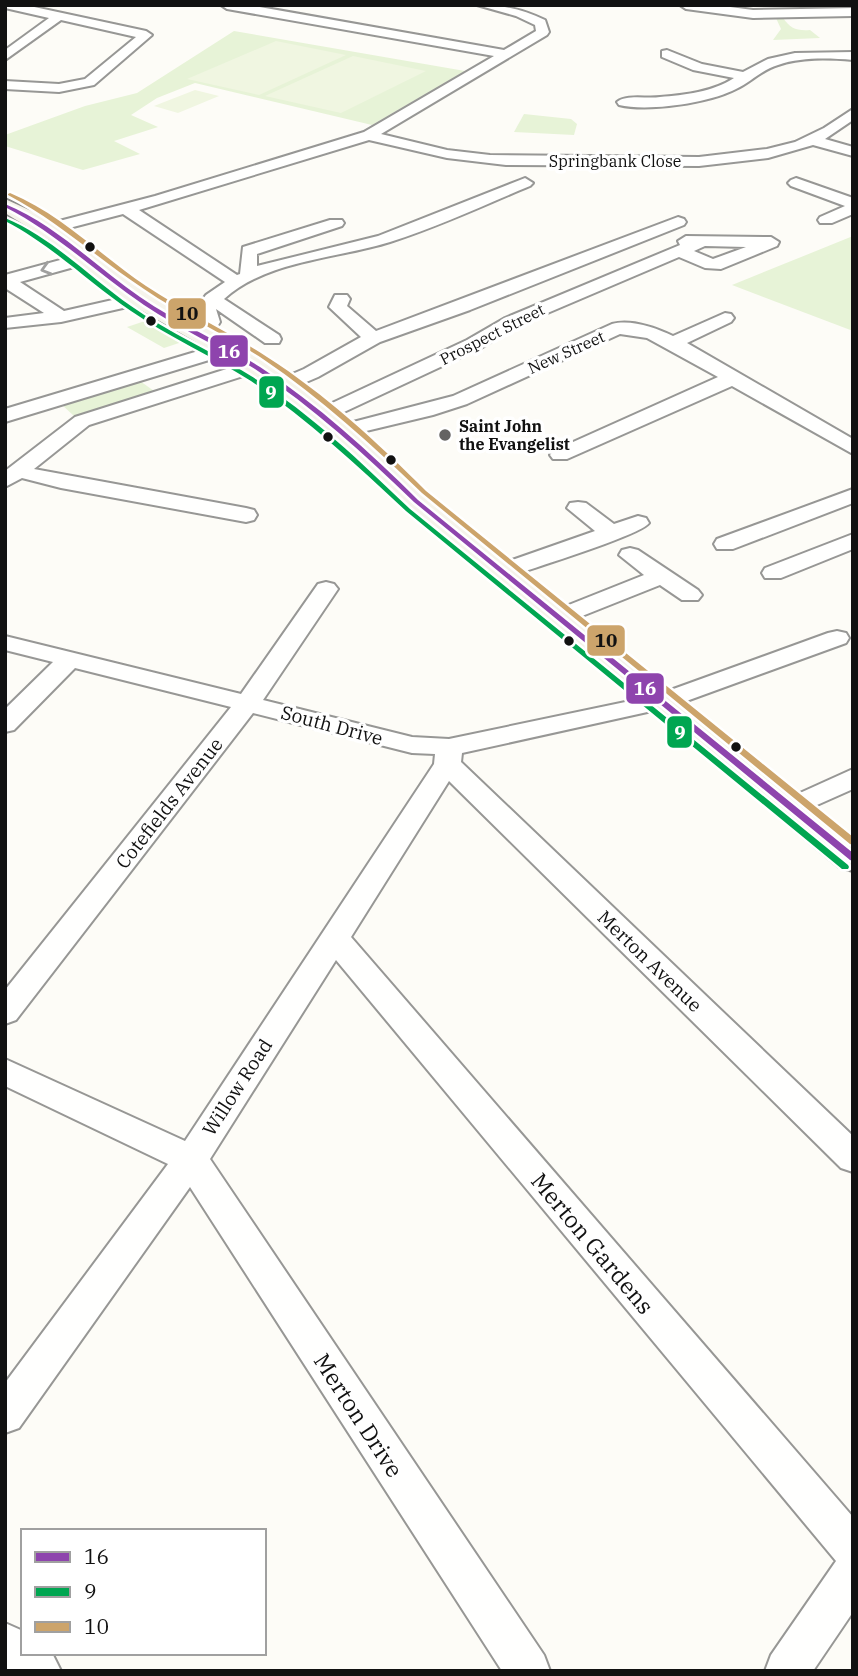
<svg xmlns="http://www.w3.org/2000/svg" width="858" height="1676" font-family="'IBM Plex Serif',serif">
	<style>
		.green { fill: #e7f3d7 }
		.pitch { fill: #f0f6e1 }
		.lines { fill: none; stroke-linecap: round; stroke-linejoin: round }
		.street-casing { stroke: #979795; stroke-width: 4 }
		.secondary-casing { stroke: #8e8d8b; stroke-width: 4 }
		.street { fill: #fffffe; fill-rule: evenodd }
		.secondary { fill: #f6f4eb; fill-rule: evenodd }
		.bus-1-casing { stroke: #fff; stroke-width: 5 }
		.bus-2-casing { stroke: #fff; stroke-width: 5 }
		.bus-3-casing { stroke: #fff; stroke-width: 5 }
		.bus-1 { fill: #8e44ad; fill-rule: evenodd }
		.bus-2 { fill: #00a651; fill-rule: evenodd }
		.bus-3 { fill: #cca46b; fill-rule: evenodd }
		.oneway { stroke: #a0a09f }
		.bus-dot { fill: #111; stroke: #fff; stroke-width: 2.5 }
		.poi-dot { fill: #646362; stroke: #fff; stroke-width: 2.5 }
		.labels { text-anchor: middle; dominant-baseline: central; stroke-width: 7; stroke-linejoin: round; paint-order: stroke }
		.far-street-label { font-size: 16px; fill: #111; stroke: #fff }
		.far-poi-label { font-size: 16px; font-weight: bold; fill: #111; stroke: #fff; text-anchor: start }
		.street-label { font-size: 19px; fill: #111; stroke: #fff }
		.near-street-label { font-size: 23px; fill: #111; stroke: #fff }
		.line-badge { stroke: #fff; stroke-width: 2.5 }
		.badge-label { font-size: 19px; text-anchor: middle; font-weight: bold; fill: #fff }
		.pale-badge-label { font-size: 19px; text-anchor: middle; font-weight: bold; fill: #111 }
	</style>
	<rect width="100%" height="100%" fill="#fdfcf7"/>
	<!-- green -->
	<g class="green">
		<path d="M776,18H783C790,28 796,31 810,30L820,38L773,40L781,29Z"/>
		<polygon points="234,31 465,71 372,125 195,83 157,98 131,115 158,127 114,141 140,154 83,170 5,146 5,135 85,106 137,93"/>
		<polygon points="524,114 571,119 577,124 574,135 514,132"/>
		<polygon points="853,236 853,331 732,285"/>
		<polygon points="145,321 182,342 164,348 127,327"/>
		<polygon points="140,381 154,391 74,416 60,403"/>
	</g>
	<!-- pitch -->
	<g class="pitch">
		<polygon points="276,41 346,55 259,95 187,79"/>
		<polygon points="353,56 426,71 341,113 265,96"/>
		<polygon points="195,90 219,96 178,113 154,106"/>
	</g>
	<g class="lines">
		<!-- street casing -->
		<g class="street-casing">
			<g id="street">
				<polygon points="5,5 25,5 146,31 152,35 94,85 59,92 5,89 5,81 59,84 85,79 136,37 61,20 5,60 5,50 49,18 5,8"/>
				<path d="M221,5H249L504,50L536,31L535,25L516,16L477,5C503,5 522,9 545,20L549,32L547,35L381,134L447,150L490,155L699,157L767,149L795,142L824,128L853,109V120L825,139L853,147V156L813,145L768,158L699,166L506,165L447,158L369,140L139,210L237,275L240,274L243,247L330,220H342L344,223L342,226L257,254V266L378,236L520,180L525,178L533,183L530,186C484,205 438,227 390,242C336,259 267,260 224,299L279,335L281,339L279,343H265L216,309L220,322L209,340L203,342L194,336L202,322L197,307L206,295L225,282L123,214L50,233L44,231L42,228L44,225L155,196L364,132L494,56L227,9Z"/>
				<polygon points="680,5 715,5 753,10 853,8 853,16 753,18 686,9"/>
				<path d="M667,50L702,64L743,72L768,59L795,53L853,52V60C828,58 801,57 778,65C761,70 751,82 736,89C709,103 648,112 619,105L617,102C626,94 647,99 660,97C684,95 713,92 734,78L693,70L662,57V51Z"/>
				<polygon points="796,178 853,198 853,214 832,223 820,223 818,220 820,217 845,206 791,186 788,183 791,180"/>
				<polygon points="678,217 684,219 686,222 684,225 470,310 380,342 318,377 290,389 276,389 273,385 276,381 304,369 361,337 329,307 335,295 347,295 350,299 347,306 376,331"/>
				<path d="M686,236L771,237L779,242L777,246L721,269L705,268L679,257L517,326L481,348L329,419H315L312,415L315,411L467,340L505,318L680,245L678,241ZM705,246L746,247L713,259L694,251Z"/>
				<polygon points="86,253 94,258 92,262 20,282 64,311 139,294 145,295 148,299 145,303 61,322 5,328 5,318 44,313 5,288 5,275"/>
				<path d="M725,313L731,314L734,318L731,322L687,343L853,439V454L732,386L567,459H553L550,455L553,451L718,377L647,338L620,334L467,404L433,415L341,437L334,435L331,431L334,427L453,396L612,324C631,319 656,328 673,336Z"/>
				<polygon points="225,343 234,349 232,353 5,422 5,409"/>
				<polygon points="255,360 264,366 262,370 89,425 34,469 246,508 254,510 257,515 254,520 246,522 61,488 22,478 5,487 5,471 75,417"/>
				<polygon points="853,489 853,503 733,549 717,549 714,544 717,539"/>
				<path d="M578,502L586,503L614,524L638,516L646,518L649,523C641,535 533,568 511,576H495L492,571L495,566L595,531L567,508L570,503Z"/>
				<polygon points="853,534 853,549 781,578 765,578 762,573 765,568"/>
				<polygon points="630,548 638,550 698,590 702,595 698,600 682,600 660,585 567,622 551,622 547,617 551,612 644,575 619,555 622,550"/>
				<polygon points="326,582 334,584 338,589 263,700 412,737 449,739 654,696 828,633 837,631 846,633 849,638 846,643 670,707 462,753 461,762 853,1136 853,1172 841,1168 449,781 351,937 853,1517 853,1612 813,1671 765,1671 771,1655 836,1561 336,960 210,1159 544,1655 550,1671 502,1671 190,1187 19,1428 5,1433 5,1383 168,1164 5,1086 5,1059 185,1141 434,764 435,754 412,753 253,713 16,1020 5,1024 5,990 231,707 75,668 14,730 5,732 5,709 53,662 5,650 5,636 241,694 318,584"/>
				<polygon points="853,769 853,789 790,817 780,814 776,808 780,802"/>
				<polygon points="5,1623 23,1631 23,1653 52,1653 61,1671 5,1671"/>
			</g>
		</g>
		<!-- secondary casing -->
		<g class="secondary-casing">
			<polygon id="secondary" points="5,199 49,219 145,292 250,352 308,391 369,441 426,495 853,837 853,871 839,867 406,507 349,453 290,403 232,363 127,302 49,240 5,213"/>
		</g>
		<!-- street -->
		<use href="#street" class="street"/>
		<!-- secondary -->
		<use href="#secondary" class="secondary"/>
		<!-- bus-1 casing -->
		<g class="bus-1-casing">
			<path id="bus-1" d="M5,204C56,225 95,266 140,297C178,323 221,342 260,367C318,405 369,451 418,500L853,853V861L850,860L414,502C364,454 313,407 255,369C219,346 180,329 144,305C97,273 56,233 5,207Z"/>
		</g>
		<!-- bus-2 casing -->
		<g class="bus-2-casing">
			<path id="bus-2" d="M5,218C53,238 89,277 131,306C169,333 212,351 251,376C310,413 360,461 410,509L848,865L849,867L848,869H842L406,511C357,465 307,419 251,381C212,356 169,337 131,311C88,282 52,245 5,221Z"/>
		</g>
		<!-- bus-3 casing -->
		<g class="bus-3-casing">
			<path id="bus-3" d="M10,193C61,214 101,256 146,286C185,312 228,331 267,357C325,394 377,442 426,491L853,837V845L850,844L422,493C372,445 321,398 263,359C225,334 182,315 144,289C98,259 58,221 8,195V194Z"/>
		</g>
		<!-- bus-1 -->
		<use href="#bus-1" class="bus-1"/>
		<!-- bus-2 -->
		<use href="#bus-2" class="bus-2"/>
		<!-- bus-3 -->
		<use href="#bus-3" class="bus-3"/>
	</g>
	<!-- one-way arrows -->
	<defs><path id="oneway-chevron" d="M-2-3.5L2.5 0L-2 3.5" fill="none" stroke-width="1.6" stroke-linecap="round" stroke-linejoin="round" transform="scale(1.75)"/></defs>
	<use class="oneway" href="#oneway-chevron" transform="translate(46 269) rotate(164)"/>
	<!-- markers -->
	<g class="bus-dot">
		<circle cx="90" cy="247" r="6"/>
		<circle cx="151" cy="321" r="6"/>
		<circle cx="328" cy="437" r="6"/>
		<circle cx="391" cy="460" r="6"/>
		<circle cx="569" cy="641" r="6"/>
		<circle cx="736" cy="747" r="6"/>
	</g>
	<circle class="poi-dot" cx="445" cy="435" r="7"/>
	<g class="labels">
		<!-- far-street labels -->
		<g class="far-street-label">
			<text x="615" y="161">Springbank Close</text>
			<text transform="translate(492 334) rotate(-27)">Prospect Street</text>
			<text transform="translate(566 352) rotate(-24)">New Street</text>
		</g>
		<!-- far-poi labels -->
		<g class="far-poi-label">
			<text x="459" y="426">Saint John<tspan x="459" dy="18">the Evangelist</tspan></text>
		</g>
		<!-- street labels -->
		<g class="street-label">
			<text transform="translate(332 725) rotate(15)">South Drive</text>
			<text transform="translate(169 803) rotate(-52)">Cotefields Avenue</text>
			<text transform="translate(650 961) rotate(44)">Merton Avenue</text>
			<text transform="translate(237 1087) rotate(-57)">Willow Road</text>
		</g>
		<!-- near-street labels -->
		<g class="near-street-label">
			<text transform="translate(593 1243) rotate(50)">Merton Gardens</text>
			<text transform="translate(359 1415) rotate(57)">Merton Drive</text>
		</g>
	</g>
	<g class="line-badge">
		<rect x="167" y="297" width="40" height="33" rx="7" fill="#cca46b"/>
		<rect x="209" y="334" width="40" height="34" rx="7" fill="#8e44ad"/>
		<rect x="258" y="375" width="27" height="34" rx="7" fill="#00a651"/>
		<rect x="586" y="624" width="40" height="33" rx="7" fill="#cca46b"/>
		<rect x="625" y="672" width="40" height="33" rx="7" fill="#8e44ad"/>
		<rect x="666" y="715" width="27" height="34" rx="7" fill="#00a651"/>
	</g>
	<g class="badge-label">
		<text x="229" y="358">16</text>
		<text x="271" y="399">9</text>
		<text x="645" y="695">16</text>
		<text x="680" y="739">9</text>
	</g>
	<g class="pale-badge-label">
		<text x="187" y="320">10</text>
		<text x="606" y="647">10</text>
	</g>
	<!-- border -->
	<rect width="858" height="1676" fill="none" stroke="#111111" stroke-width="14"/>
	<!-- legend -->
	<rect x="21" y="1529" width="245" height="126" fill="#ffffff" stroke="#a0a0a0" stroke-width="2"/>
	<rect x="35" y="1552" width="35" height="10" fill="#8e44ad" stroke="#a0a0a0" stroke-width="2"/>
	<text x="84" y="1564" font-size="21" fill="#111111">16</text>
	<rect x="35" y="1587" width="35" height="10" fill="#00a651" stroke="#a0a0a0" stroke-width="2"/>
	<text x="84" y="1599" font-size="21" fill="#111111">9</text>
	<rect x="35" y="1622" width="35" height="10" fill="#cca46b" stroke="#a0a0a0" stroke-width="2"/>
	<text x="84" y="1634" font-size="21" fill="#111111">10</text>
</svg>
